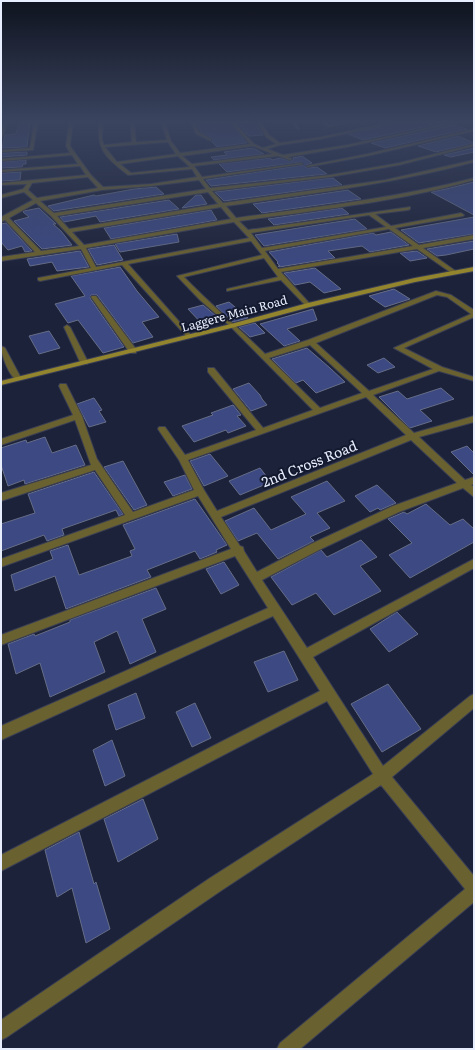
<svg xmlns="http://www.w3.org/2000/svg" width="475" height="1050" font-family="Literata,serif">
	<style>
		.building { fill: #3c4982; stroke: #656d88 }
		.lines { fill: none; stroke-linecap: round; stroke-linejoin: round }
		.street-casing { stroke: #393e54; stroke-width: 2 }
		.secondary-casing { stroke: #393e54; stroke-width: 2 }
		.street { fill: #6a6130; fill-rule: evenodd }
		.secondary { fill: #93842e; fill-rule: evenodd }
		.labels { text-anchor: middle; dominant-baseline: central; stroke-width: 4; stroke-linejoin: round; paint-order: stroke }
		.far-street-label { font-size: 12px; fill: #e8edfd; stroke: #13192f }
		.street-label { font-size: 14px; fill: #e8edfd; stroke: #13192f }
	</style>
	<rect width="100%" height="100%" fill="#1c2239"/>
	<!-- building -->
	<g class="building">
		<polygon points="19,122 30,122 27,147 2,148 5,135 16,134"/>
		<polygon points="197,122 229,122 247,143 217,147 212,142 212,138 201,132"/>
		<polygon points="236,122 254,122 263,135 249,136"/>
		<polygon points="399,122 446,122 363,140 348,134 398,123"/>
		<polygon points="454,125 467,129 385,148 371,143"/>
		<polygon points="458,136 474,143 436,152 418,146"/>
		<polygon points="253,148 264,154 214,160 211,157 227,155 224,152"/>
		<polygon points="474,148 474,152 451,157 444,155"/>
		<polygon points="27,152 27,155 1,157 1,153"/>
		<polygon points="302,156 312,163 306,165 305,167 308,168 317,167 327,174 211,186 206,180 303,165 304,164 301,162 227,172 219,164 270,158 272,160 280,158 291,161 293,160 293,158"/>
		<polygon points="26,160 26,164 23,164 22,167 1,168 1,162"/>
		<polygon points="21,172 20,180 1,181 1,173"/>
		<polygon points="330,178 333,178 342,185 224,201 215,192"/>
		<polygon points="474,182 474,215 431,192 446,189"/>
		<polygon points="156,187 164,194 54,211 48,206 94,195 96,196 134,189"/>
		<polygon points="348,190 361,199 262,213 253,204"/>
		<polygon points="196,195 201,195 207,204 182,208"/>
		<polygon points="169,200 179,209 100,222 96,216 64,222 60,217"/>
		<polygon points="39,208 56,224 53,224 61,231 72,245 42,249 14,221 29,217 23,212 24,211"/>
		<polygon points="342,208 349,214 274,225 268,219"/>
		<polygon points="211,210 217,220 111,239 104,228"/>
		<polygon points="474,217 474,234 419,243 401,230"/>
		<polygon points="355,219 367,229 264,246 255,235"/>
		<polygon points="6,223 32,251 25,252 22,246 8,250 1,242 1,224"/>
		<polygon points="391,232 409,245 370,252 362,246 328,251 335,258 279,267 278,266 280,266 277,263 278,262 269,252 373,233 376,235"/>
		<polygon points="177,234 179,242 120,252 115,244"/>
		<polygon points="474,241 474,249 446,255 437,256 427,249"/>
		<polygon points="114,245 123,260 97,265 88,249"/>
		<polygon points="80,251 89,267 57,271 52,262 30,266 27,259"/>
		<polygon points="417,251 427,258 410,261 400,253"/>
		<polygon points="120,267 137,291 159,317 142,322 153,337 133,343 97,295 91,295 90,298 124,347 103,353 78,320 68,323 55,304 85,296 71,276"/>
		<polygon points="315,268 341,289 324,293 310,282 295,285 284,273"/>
		<polygon points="394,289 410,299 385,307 369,296"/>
		<polygon points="229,302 248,318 233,322 216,306"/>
		<polygon points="203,305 222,321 204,326 188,309"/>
		<polygon points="313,309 317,320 287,329 300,341 284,346 260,324"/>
		<polygon points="255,323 265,333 250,337 239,327"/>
		<polygon points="49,331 60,348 39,354 29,336"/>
		<polygon points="307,348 330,368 345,382 316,393 303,380 296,383 272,359"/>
		<polygon points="384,358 395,367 378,373 367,365"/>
		<polygon points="249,383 260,395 262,399 267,405 251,411 233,389"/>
		<polygon points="441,388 454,399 420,410 432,421 410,428 379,397 398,391 407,399"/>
		<polygon points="94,398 102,410 99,411 106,422 89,427 77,404"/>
		<polygon points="233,405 241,415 237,416 246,426 228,433 226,430 194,442 182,426 213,415 211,413"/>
		<polygon points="45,437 52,453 76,445 85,465 25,484 24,480 8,486 1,465 1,448 26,440 27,443"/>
		<polygon points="467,446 474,453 474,475 451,452"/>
		<polygon points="210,454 228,476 204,486 190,461"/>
		<polygon points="123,461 147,505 134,510 104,467"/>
		<polygon points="260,468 271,482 240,495 229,481"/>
		<polygon points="94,472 123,514 119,516 116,510 62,529 64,535 47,541 44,535 1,551 1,524 35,513 28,494"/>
		<polygon points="185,475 192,489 173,496 164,482"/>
		<polygon points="327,481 345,501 317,513 330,528 310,537 314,541 278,559 257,533 238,541 225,521 254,508 271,530 306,514 291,497"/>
		<polygon points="377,485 396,503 380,510 378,508 370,512 355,496"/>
		<polygon points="195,499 227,545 216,550 217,552 200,559 195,551 147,570 151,577 66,609 55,576 15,591 11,575 53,559 50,551 68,545 79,575 132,556 130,551 135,549 123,525"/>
		<polygon points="426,504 450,525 463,519 474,529 474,542 410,578 389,555 412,543 388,519 404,512 407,514"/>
		<polygon points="361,540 377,557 360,566 381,591 334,615 316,593 292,605 271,577 321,550 327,557"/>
		<polygon points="224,562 239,585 221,594 206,569"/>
		<polygon points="156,588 166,609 142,619 156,652 130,664 117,631 94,642 105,672 50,697 40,663 16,674 8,644 34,634 35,636 70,622 70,620"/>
		<polygon points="397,612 418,634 389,652 370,629"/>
		<polygon points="284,651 298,680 268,692 254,662"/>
		<polygon points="388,684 421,729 382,752 351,704"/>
		<polygon points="136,693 145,718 116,730 108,705"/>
		<polygon points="195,703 211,738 192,747 176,712"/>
		<polygon points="112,740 125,776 105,786 93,750"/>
		<polygon points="143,799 158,839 118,862 104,819"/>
		<polygon points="79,832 94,884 96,882 110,929 86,943 72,888 57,897 45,850"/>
	</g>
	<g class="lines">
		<!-- street casing -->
		<g class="street-casing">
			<g id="street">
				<polygon points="4,122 8,122 3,136 1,137 1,131"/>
				<polygon points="34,122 38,122 33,150 1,152 1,150 30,148"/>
				<path d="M69,122H73L70,146L91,175L103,187L151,184L197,177L192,169L128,175C107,158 96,151 99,122H103L102,139L104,145L132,142L130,122H134L136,142L167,140L161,122H165L171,141L180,153L250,144L230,122H234L254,144L263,148L276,144L266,137L257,122H261L269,135L280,143L321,137L392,122H398L321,139L280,145L267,149L283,155L347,145L454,122H460L347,147L288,157L292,159L290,160L278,156L194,166L202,177L301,163L303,164L203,179L210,188L330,175L399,163L474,144V146L399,165L330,177L212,191L223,203L385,180L474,160V162C392,184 309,194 226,206L236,218C316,207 396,198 474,178V180C398,202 317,210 239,221L248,230L410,207V209L408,210L375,214L391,226L461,213L464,215L463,216L395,228L419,245L474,235V239L423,248L457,272V274H453L417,249L281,272L310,304V306H306L281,280L227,291V289L278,277L264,258L184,277C210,304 239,328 265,354L308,340L436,291L451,295L474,310V317L404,348L442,367L474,377V381L439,371L373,395L414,433L474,416V422L419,437L465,480L474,477V484L471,485L474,487V497L463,488L399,512L319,550L262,580L307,648L474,559V568L313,657L383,766L470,696L474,694V708L392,777L474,876V902L300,1049H277L280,1043L465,889L381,785L222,890L7,1037L1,1040V1020L210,878L373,774L327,701L1,871V855L320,691L273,616L1,740V726L268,608L235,556L1,645V635L231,549L198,496L1,567V559L125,515L95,470L1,501V493L91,465L75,420L1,445V439L73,415L59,386L60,384H66L82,416L97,459L133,512L194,490L179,460L158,429L159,427H165L185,455L256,430L208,372V368H214L263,428L313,410L231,327L200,300L177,276L262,255L251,241L128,264L191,335V337H187L122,265L40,281L38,280V278L91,268L81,249L1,261V257L35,252L5,220L1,222V218L3,216L33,200L24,192L1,198V195L23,189L27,184L1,185V183L86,175L80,166L1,172V170L78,164L72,155L1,161V159L70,153L66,146ZM168,142L176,154L117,162L105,147ZM253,146L273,154L192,164L182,156ZM178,156L190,167L131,173L120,164ZM88,177L98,188L37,198L28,190L32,183ZM199,180L206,189L54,213L40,201L102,190L151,186ZM208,192L218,204L69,229L57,216ZM36,203L51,216L79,246L41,251L9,218ZM221,207L231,219L84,245L72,232ZM369,215L386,227L262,248L251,233ZM234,222L249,238L96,267L86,248ZM389,229L413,246L278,269L265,251ZM437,295L447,297L471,314L394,348L433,369L369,391L316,343ZM310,345L362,393L320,408L269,358ZM366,397L406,435L217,511L204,490L188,460ZM411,440L457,483L393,506L311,544L257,572L244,551L243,547L240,546L221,517Z"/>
				<polygon points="191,122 195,122 199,132 211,139 211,141 196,134"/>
				<polygon points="292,122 296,122 299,129 297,129"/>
				<polygon points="321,122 325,122 330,125 348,122 329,127"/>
				<polygon points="474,129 474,131 367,156 308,167 306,166 367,154"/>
				<polygon points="92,296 96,296 136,349 136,353 130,353 91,297"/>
				<polygon points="67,325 70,327 88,362 87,364 81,364 80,362 64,327"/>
				<path d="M1,346L5,348L21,378L20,380H17C9,377 1,354 1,346Z"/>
			</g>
		</g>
		<!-- secondary casing -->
		<g class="secondary-casing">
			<polygon id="secondary" points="474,267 474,271 415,282 310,307 235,327 1,385 1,381 231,324 308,303 415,278"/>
		</g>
		<!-- street -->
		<use href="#street" class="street"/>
		<!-- secondary -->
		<use href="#secondary" class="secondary"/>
	</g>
	<!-- sky -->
	<linearGradient id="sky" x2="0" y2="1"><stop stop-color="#0f131f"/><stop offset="0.45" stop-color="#3a445f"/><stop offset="1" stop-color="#3a445f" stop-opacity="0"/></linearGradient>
	<rect width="475" height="269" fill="url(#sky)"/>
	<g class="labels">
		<!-- far-street labels -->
		<g class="far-street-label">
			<text transform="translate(234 313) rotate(-15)">Laggere Main Road</text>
		</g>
		<!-- street labels -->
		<g class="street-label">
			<text transform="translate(309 463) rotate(-22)">2nd Cross Road</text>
		</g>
	</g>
	<!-- border -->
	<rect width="475" height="1050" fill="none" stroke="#e8edfd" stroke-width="4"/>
</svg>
